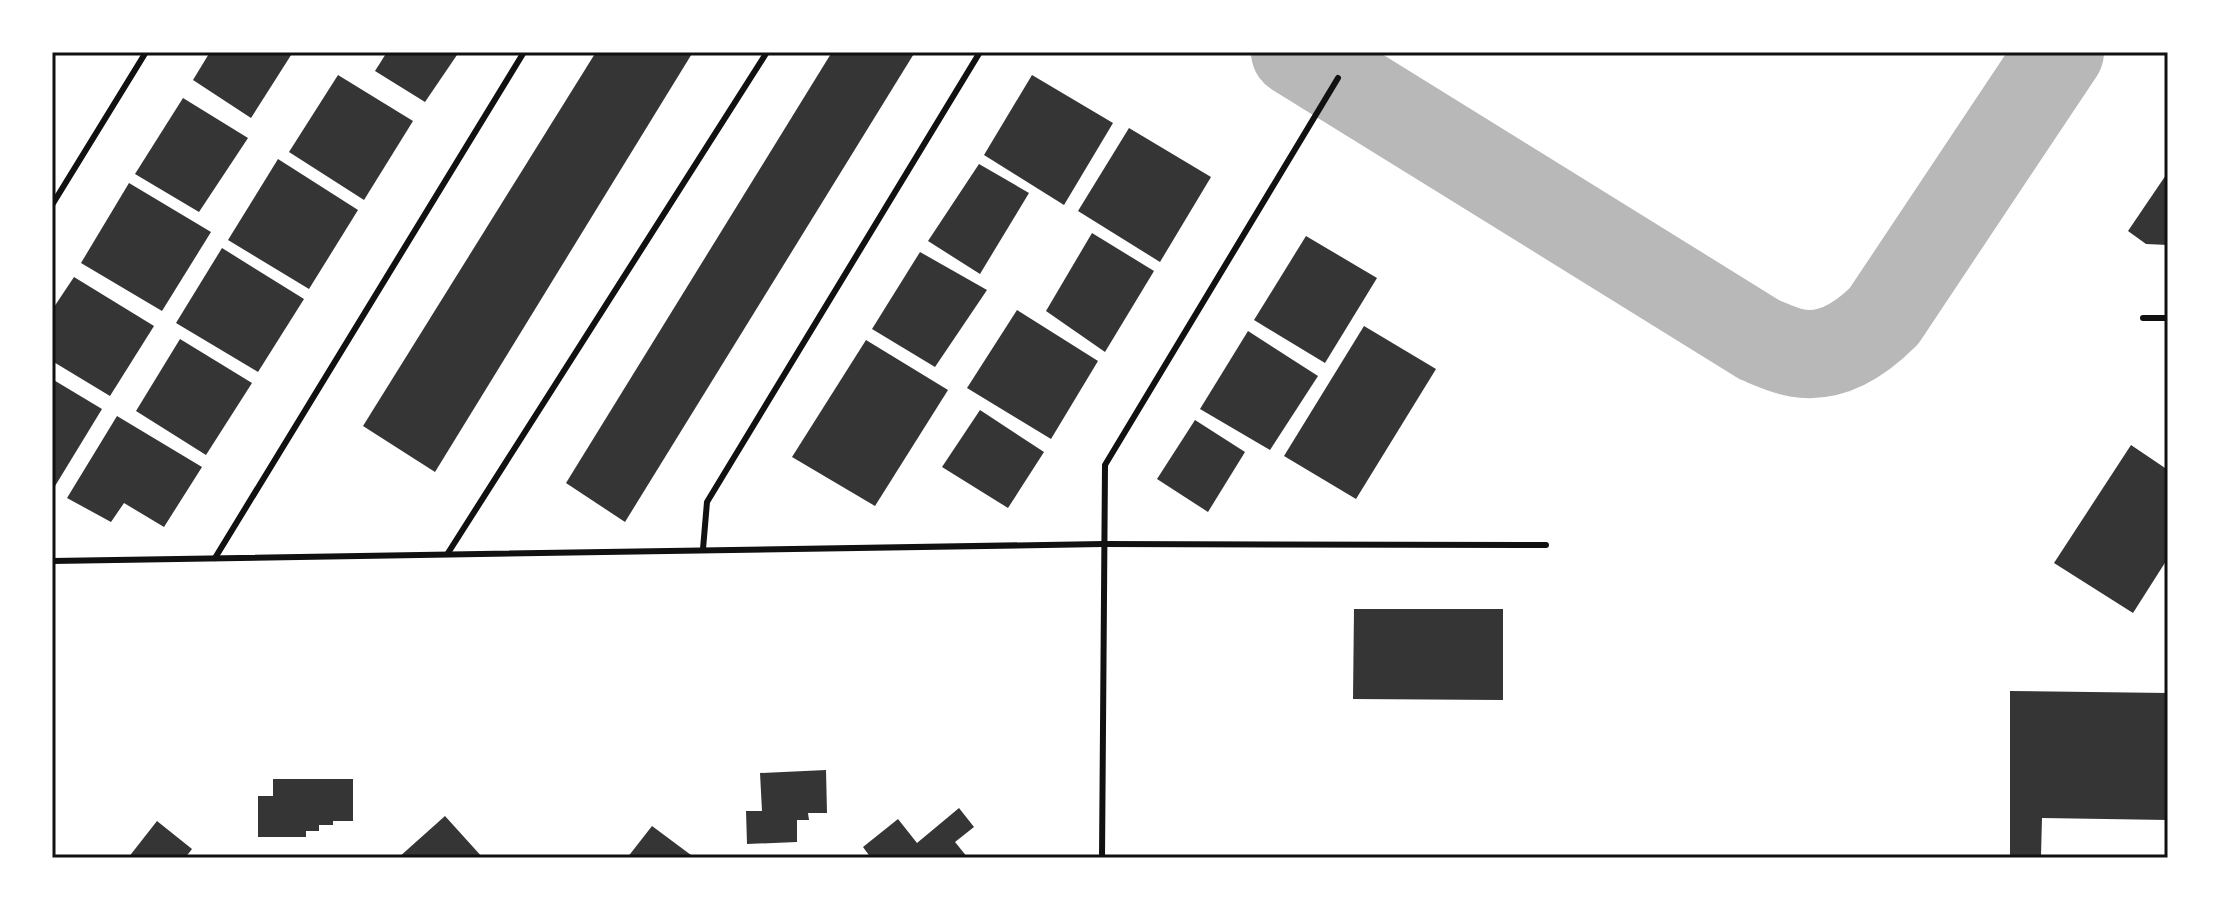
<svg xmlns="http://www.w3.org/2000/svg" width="2220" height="910" font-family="'Archivo Narrow',sans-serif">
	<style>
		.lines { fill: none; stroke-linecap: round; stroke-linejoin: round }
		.taxiway { stroke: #b8b8b8; stroke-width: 88 }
		.building { fill: #353535 }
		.service { stroke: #111; stroke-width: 6 }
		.neatline { fill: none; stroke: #111; stroke-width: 3 }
	</style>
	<rect width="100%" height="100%" fill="#fff"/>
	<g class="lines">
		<!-- taxiway -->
		<path class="taxiway" d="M1295,52L1760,340C1772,345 1785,351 1797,353C1831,359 1861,339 1884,316L2060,52"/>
	</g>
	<!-- building -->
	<g class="building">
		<polygon points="210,52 293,52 251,118 193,80"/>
		<polygon points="387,52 459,52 425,102 375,71"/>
		<polygon points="596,52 693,52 435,472 363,426"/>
		<polygon points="832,52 915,52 625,522 566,483"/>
		<polygon points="338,75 413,121 364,200 289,152"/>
		<polygon points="1032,75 1113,123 1064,205 984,155"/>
		<polygon points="183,98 248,138 199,212 135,174"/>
		<polygon points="1129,128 1211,177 1160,262 1078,211"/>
		<polygon points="278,159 358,210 309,289 228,240"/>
		<polygon points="979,164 1029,193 980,274 928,241"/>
		<polygon points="2168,172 2168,245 2146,244 2128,231"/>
		<polygon points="129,183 211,232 162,311 81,263"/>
		<polygon points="1092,233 1154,271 1105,352 1046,311"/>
		<polygon points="1306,236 1377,278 1325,363 1254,320"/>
		<polygon points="222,248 304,299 258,372 176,323"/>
		<polygon points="920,252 987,290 935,367 872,329"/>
		<polygon points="74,277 154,326 110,396 52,361 52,310"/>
		<polygon points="1017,310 1098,361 1051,439 967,388"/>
		<polygon points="1364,326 1436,369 1356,499 1284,456"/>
		<polygon points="1248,331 1318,376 1270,450 1200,409"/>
		<polygon points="180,339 252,383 206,455 136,411"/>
		<polygon points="866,340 948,390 875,506 792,457"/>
		<polygon points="52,379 102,409 52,491"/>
		<polygon points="980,410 1044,452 1008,508 942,467"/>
		<polygon points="117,416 202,467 164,527 124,503 111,522 67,498"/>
		<polygon points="1195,420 1245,452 1208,512 1157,479"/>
		<polygon points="2131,445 2168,470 2168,558 2133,613 2054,563"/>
		<polygon points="1354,609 1503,609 1503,700 1353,699"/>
		<polygon points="2010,691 2168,693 2168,820 2042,818 2041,856 2010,856"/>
		<polygon points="826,770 827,813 808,813 809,820 797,820 797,842 747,844 746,811 762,811 760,773"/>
		<polygon points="273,779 353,779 353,821 333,821 333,825 319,825 319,831 306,831 306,837 258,837 258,796 273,796"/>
		<polygon points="959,808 974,827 955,842 968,858 871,858 863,847 898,819 917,843"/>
		<polygon points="445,816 483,858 398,858"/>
		<polygon points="157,821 192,849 185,858 128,858"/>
		<polygon points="652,826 695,858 627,858"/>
	</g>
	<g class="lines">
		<!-- service -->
		<g class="service">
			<polyline points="52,205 146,52"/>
			<polyline points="2143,318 2168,318"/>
			<polyline points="703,549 707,502 980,52"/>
			<polyline points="448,553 767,52"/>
			<polyline points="215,558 524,52"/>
			<polyline points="52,561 1103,544 1546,545"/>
			<polyline points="1102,858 1105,465 1338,78"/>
		</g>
	</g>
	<!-- border -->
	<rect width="2220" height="910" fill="none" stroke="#ffffff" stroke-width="108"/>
	<rect x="54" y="54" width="2112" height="802" class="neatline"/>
</svg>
